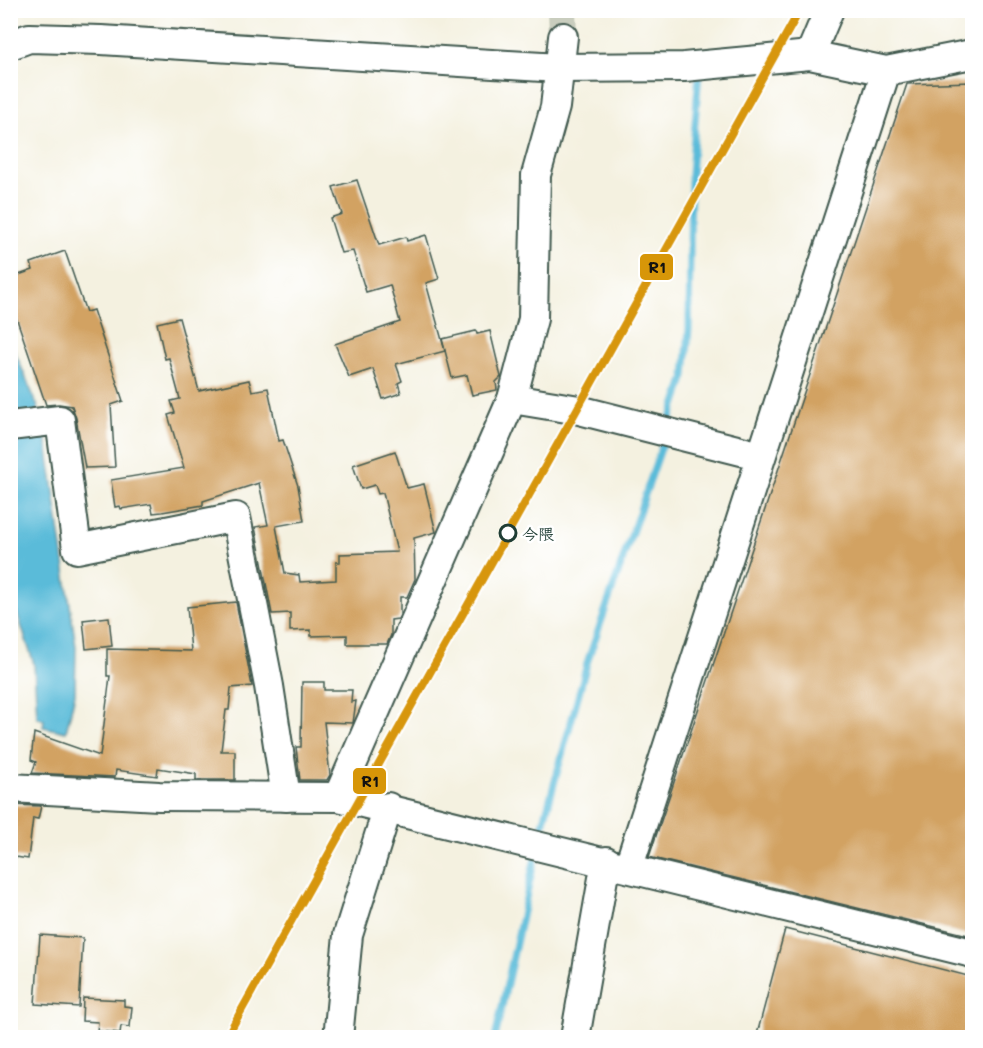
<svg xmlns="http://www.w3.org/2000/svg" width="983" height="1048" font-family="Mali,'Klee One',sans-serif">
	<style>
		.water { fill: #5abbd9; stroke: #3c7c86; stroke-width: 1.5 }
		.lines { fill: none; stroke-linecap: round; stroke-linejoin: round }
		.stream { stroke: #5abbd9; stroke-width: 7 }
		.building { fill: #d2a262 }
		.street-tunnel { stroke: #c9cdbe; stroke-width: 28; stroke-dasharray: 28 14; stroke-linecap: butt }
		.street-casing { stroke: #3f584e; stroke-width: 32 }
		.street { stroke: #fff; stroke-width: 28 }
		.rail-1-casing { stroke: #fff; stroke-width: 12 }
		.rail-1 { stroke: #d79608; stroke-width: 8 }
		.stop-dot { fill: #fff; stroke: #1f3d34; stroke-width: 3 }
		.labels { text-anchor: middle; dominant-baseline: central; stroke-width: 5; stroke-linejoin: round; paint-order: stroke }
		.stop-label { font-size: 16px; font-weight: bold; fill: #1f3d34; stroke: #fff; text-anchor: start }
		.line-badge { stroke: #fff; stroke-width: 2 }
		.pale-badge-label { font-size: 16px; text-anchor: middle; font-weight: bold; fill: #111 }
	</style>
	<rect width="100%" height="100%" fill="#fff"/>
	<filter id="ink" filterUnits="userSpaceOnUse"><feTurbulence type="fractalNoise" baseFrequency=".0167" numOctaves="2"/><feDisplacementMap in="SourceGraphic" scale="12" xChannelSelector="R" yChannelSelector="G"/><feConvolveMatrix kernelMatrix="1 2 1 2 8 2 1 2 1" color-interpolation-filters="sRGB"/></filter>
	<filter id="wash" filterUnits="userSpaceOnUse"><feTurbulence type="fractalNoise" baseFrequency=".008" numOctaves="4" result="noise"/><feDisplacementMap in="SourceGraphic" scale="24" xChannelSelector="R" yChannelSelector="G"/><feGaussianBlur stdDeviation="1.35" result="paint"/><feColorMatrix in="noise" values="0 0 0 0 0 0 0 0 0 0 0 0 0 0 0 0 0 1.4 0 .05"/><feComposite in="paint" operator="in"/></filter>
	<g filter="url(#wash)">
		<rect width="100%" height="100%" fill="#f4f1e0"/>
		<!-- water -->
		<g class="water">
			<polygon points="10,340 38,407 37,413 11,415"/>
			<polygon points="46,436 76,647 75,694 66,732 43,727 44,720 37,717 34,664 11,595 11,438"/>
		</g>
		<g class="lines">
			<!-- stream -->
			<g class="stream">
				<polyline points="668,427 685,376 689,329 691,175 699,72"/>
				<polyline points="539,839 588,660 665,437"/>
				<polyline points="495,1038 536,853"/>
			</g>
		</g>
		<g id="blocks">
			<!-- building -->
			<g class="building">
				<polygon points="972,82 972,936 649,857 907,84"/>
				<polygon points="357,180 379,245 406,237 407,241 426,235 439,279 426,283 445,351 396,364 402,381 398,383 401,393 383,399 373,369 349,377 335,344 400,322 390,285 366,292 353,251 341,253 330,218 342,214 333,187"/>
				<polygon points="65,251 86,312 93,310 123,401 111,405 115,467 85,468 76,418 72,406 59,404 46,405 10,299 10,278 33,270 31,263"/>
				<polygon points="179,318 199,391 249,380 252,391 268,388 279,441 283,440 298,486 304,521 276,526 285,573 299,575 300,582 336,580 336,562 340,562 340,554 397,552 383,493 378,494 375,485 361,489 353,465 395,451 407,488 424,484 436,532 414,538 415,579 407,597 400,597 400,615 398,619 391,620 391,635 387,644 347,644 347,635 311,636 311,630 290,631 290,613 272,614 255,527 268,525 259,483 203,501 203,505 162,512 153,513 151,504 121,509 120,506 115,507 111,480 184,468 168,415 175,413 171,401 180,399 169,358 165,359 157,323"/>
				<polygon points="476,331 477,334 490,331 501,377 496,382 497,390 472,395 467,375 452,378 442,339"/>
				<polygon points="236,602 252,686 231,688 229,710 226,710 221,751 235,751 235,780 196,780 196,774 158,768 157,776 116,770 115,777 32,773 36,762 31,760 34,733 100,756 110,676 107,676 107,649 191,651 187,607"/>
				<polygon points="109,617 112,646 86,649 83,620"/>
				<polygon points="302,682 324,682 324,690 352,690 351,702 356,701 353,723 324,722 330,775 327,780 300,780 296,747 301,747"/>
				<polygon points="10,805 41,806 38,819 33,818 28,859 10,856"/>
				<polygon points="785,929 972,977 972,1038 756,1038"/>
				<polygon points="40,935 83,938 79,1007 35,1004"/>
				<polygon points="83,998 124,1000 124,1006 132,1007 130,1027 121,1026 120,1033 97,1031 98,1022 82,1021"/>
			</g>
		</g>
	</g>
	<g filter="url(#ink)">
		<use href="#blocks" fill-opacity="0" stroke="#3f584e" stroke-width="1.5"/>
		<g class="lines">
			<!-- street-tunnel -->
			<polyline class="street-tunnel" points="562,10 563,37"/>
			<!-- street casing -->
			<g class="street-casing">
				<g id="street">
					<polyline points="10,45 29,38 101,40 559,68 684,67 810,55 886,71 972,54"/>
					<polyline points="810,55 829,10"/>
					<polyline points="512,399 579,410 761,456"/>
					<polyline points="10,426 60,420 77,549 236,517 269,686 286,797"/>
					<polyline points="10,788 159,796 338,797 972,953"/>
					<polyline points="338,797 512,399 533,319 536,175 555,107 563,37"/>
					<polyline points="629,866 886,71"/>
					<polyline points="338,1038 348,935 388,807"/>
					<polyline points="575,1038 606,861"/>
				</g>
			</g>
			<!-- street -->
			<use href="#street" class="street"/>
			<!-- rail-1 casing -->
			<g class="rail-1-casing">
				<polyline id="rail-1" points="226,1038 800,10"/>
			</g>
			<!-- rail-1 -->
			<use href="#rail-1" class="rail-1"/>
		</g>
	</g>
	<!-- markers -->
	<circle class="stop-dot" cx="508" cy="533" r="8"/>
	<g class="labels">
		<!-- stop labels -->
		<g class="stop-label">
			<text x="522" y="533">今隈</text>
		</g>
	</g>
	<g class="line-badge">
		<rect x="639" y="253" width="35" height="28" rx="6" fill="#d79608"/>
		<rect x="352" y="767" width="35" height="28" rx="6" fill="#d79608"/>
	</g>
	<g class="pale-badge-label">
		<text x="657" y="273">R1</text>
		<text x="370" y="787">R1</text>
	</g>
	<!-- margin -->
	<rect width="983" height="1048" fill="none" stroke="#fff" stroke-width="36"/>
</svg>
